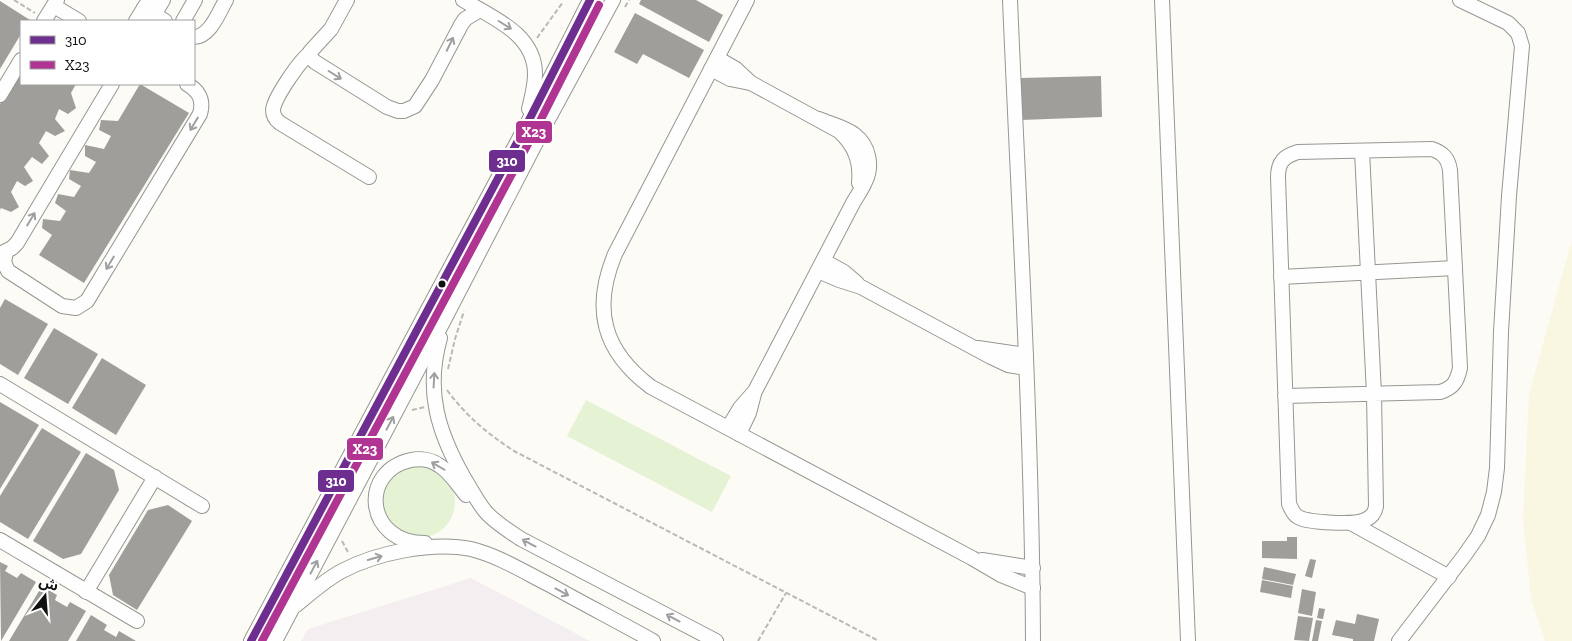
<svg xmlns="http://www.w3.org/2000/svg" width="1572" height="641" font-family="'Zilla Slab','Noto Sans Arabic',serif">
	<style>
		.industrial { fill: #f4eef1 }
		.farmland { fill: #f9f7e1 }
		.green { fill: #e5f3d4 }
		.building { fill: #a09e9a }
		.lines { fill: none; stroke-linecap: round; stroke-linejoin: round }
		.minor-casing { stroke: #969693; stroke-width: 16 }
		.path { stroke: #b9b9b8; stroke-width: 2; stroke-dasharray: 5 2.5; stroke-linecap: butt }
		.minor { stroke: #fffefe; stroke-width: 14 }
		.bus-1-casing { stroke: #fff; stroke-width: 11 }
		.bus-2-casing { stroke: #fff; stroke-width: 11 }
		.bus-1 { stroke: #6e2e90; stroke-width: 8 }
		.bus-2 { stroke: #b03593; stroke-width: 8 }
		.oneway { stroke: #9f9f9f }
		.bus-dot { fill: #101010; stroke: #fff; stroke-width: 2 }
		.line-badge { stroke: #fff; stroke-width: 2 }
		.badge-label { font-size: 14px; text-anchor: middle; font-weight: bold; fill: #fff }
	</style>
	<rect width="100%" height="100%" fill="#fcfbf5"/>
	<!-- industrial -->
	<polygon class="industrial" points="471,578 590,641 301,641 308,629"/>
	<!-- farmland -->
	<polygon class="farmland" points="1572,240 1572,641 1545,641 1531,598 1523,518 1529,394"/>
	<!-- green -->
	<g class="green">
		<polygon points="586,400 731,476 712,512 567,436"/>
		<circle cx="419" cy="502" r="36"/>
	</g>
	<!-- building -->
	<g class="building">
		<polygon points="641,0 696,0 723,15 709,42 639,4"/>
		<polygon points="0,1 30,20 29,21 21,21 21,34 0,69"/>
		<polygon points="635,13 704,50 689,78 643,54 637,64 614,52"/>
		<polygon points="21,69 21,84 76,84 71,93 76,108 68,114 59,109 55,119 65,131 55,136 46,131 39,143 49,156 42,164 32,157 24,167 33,181 25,186 17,181 11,192 19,207 11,212 1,208 0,210 0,104"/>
		<polygon points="1101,76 1102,117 1021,120 1020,78"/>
		<polygon points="140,84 189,113 84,283 39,255 52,235 42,228 43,219 60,221 66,211 55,203 58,194 74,197 81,186 69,179 70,170 89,173 96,162 85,156 85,145 104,149 111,136 99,130 101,120 118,121"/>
		<polygon points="5,299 48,324 18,375 0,364 0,308"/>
		<polygon points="54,328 98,354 68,404 24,378"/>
		<polygon points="102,358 146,385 116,435 72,408"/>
		<polygon points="0,402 39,425 0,489"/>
		<polygon points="42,428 81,452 28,539 0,522 0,496"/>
		<polygon points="86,453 114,470 119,490 81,554 63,559 33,541"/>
		<polygon points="168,505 192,521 137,610 113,595 109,575 148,510"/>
		<polygon points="1287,537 1297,537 1297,559 1262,558 1262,541 1287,541"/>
		<polygon points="1310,559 1316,560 1312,578 1305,576"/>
		<polygon points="0,562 8,566 5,571 17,578 21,573 36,582 1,641"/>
		<polygon points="1264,567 1296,574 1293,585 1262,579"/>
		<polygon points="1262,580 1293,586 1291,598 1260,592"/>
		<polygon points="42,586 57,595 55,600 67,607 70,602 86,611 68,641 9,641"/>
		<polygon points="1302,589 1316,592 1312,616 1298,613"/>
		<polygon points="1319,608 1325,609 1323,619 1317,618"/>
		<polygon points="1357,614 1379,619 1374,641 1353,641 1353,639 1332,635 1336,620 1355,624"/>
		<polygon points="91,615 107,625 104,630 116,637 119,631 136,641 76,641"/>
		<polygon points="1298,616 1313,618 1309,641 1294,640"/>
		<polygon points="1316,620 1322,621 1318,641 1312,641"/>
	</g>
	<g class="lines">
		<!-- minor casing -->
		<g class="minor-casing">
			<g id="minor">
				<polyline points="347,0 331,29 310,52 310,57 315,62 387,107 398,111 404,111 415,106 432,80 461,25 465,19 480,10"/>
				<path d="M463,0C493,18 535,34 535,74C535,85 532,97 529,109"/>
				<path d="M747,0L615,254C592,309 603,351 651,387L972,558L1001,575L1033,588"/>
				<path d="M1010,0C1019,214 1032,427 1033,641"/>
				<polyline points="1162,0 1188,641"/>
				<polyline points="54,6 79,21"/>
				<polyline points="144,8 165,21"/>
				<polyline points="44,21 57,0"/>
				<polyline points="136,21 149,0"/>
				<polyline points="150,21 163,0"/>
				<polyline points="183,21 195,0"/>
				<path d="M194,37C210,37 219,12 226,0"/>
				<path d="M309,54C299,62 274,98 273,110C273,116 276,120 280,123L369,177"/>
				<path d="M717,58L736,69L751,83L839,131C855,146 861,161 859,183"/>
				<polyline points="711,69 730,79 750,83"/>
				<polyline points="0,95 21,60"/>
				<path d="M6,252L4,262L8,271L62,306L76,308L87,301L200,114C204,100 199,91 187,84"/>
				<polyline points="0,254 12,248 17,243 112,84"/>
				<polyline points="824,261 844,272 857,283"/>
				<polyline points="818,271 839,280 861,287 991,357 1008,365 1026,368"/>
				<polyline points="1281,277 1455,268"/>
				<path d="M440,338C425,391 438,432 464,478C471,489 477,501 485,511C494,522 509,531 521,539L716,641"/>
				<polyline points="978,348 1026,355"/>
				<polyline points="0,384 202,506"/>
				<path d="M1285,396L1440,392C1453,388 1457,382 1460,368L1450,170C1448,158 1443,153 1432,149L1298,152C1284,156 1278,162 1278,177L1289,504C1292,510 1293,514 1298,517C1309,523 1354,525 1365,520C1372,517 1375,513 1376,506L1374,394L1362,151"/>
				<path d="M728,428L740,408L755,391L853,203C857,196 862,189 865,182C873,166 869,146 855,135C845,127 830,124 819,119"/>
				<polyline points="739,434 749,413 754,394"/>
				<polyline points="1351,523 1449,577"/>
				<polyline points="0,540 137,621"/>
				<path d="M425,543C365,543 359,471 411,460C421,458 432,460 440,466C451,473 458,485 466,495"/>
				<polyline points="982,560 1033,568"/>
				<polyline points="86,592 155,477"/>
				<path d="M296,605C311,593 325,580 342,571C376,553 432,541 471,549C499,556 524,572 550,585C584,604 619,622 653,641"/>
				<polyline points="251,641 527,124 590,0"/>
				<polyline points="275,641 444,320 544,127 613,0"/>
				<polyline points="1399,641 1464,556 1478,536 1488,515 1494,492 1497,468 1501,332 1509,196 1522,46 1518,33 1508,23 1460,0"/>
			</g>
		</g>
		<!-- path -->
		<g class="path">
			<polyline points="14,0 35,13"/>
			<polyline points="625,7 629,0"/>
			<polyline points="537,38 563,2"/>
			<polyline points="448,369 455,339 464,311"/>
			<path d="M447,390C466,416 488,434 514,451L879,641"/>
			<polyline points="412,410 425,407"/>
			<polyline points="342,541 349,554"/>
			<polyline points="758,641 786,593"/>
		</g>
		<!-- minor -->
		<use href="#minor" class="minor"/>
		<!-- bus-1 casing -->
		<g class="bus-1-casing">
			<polyline id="bus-1" points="251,641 527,124 590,0"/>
		</g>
		<!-- bus-2 casing -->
		<g class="bus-2-casing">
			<polyline id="bus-2" points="262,641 536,129 599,5"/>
		</g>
		<!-- bus-1 -->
		<use href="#bus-1" class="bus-1"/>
		<!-- bus-2 -->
		<use href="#bus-2" class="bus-2"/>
	</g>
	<!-- one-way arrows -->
	<defs><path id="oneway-shaft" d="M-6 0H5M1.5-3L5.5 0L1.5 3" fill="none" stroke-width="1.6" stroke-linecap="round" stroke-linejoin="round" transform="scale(1.25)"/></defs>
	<g class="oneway">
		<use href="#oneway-shaft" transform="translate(505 25) rotate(32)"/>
		<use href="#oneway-shaft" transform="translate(450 44) rotate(-64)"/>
		<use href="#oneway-shaft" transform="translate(335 75) rotate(32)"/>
		<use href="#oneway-shaft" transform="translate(194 124) rotate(121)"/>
		<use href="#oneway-shaft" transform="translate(31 219) rotate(-59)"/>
		<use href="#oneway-shaft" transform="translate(110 263) rotate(121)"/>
		<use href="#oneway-shaft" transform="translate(434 380) rotate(-87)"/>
		<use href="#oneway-shaft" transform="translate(390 423) rotate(-62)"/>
		<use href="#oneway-shaft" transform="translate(438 466) rotate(-150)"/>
		<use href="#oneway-shaft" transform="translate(529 543) rotate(-152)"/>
		<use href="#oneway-shaft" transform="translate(375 558) rotate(-16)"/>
		<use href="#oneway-shaft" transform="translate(314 567) rotate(-62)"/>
		<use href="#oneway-shaft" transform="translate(562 592) rotate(28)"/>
		<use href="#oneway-shaft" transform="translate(673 618) rotate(-152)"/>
	</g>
	<!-- markers -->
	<circle class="bus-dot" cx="442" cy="284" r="4.5"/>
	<g class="line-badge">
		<rect x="515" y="120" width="38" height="24" rx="5" fill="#b03593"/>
		<rect x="488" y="149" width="38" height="24" rx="5" fill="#6e2e90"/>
		<rect x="346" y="437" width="38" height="24" rx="5" fill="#b03593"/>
		<rect x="317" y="469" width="38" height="24" rx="5" fill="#6e2e90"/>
	</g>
	<g class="badge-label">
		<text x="534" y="137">X23</text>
		<text x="507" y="166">310</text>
		<text x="365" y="454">X23</text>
		<text x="336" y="486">310</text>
	</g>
	<!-- legend -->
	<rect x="20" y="20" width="175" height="65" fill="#ffffff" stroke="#9f9f9f"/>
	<rect x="30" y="36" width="25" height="8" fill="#6e2e90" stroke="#9f9f9f"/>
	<text x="65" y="45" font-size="15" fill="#101010">310</text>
	<rect x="30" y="61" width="25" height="8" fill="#b03593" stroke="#9f9f9f"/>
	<text x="65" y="70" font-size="15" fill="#101010">X23</text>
	<!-- north arrow -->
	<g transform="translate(45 596) rotate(17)" stroke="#ffffff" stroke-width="4" paint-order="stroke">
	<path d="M0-4L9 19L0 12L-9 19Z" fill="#101010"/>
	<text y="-8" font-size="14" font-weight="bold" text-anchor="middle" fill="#101010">ش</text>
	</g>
</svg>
